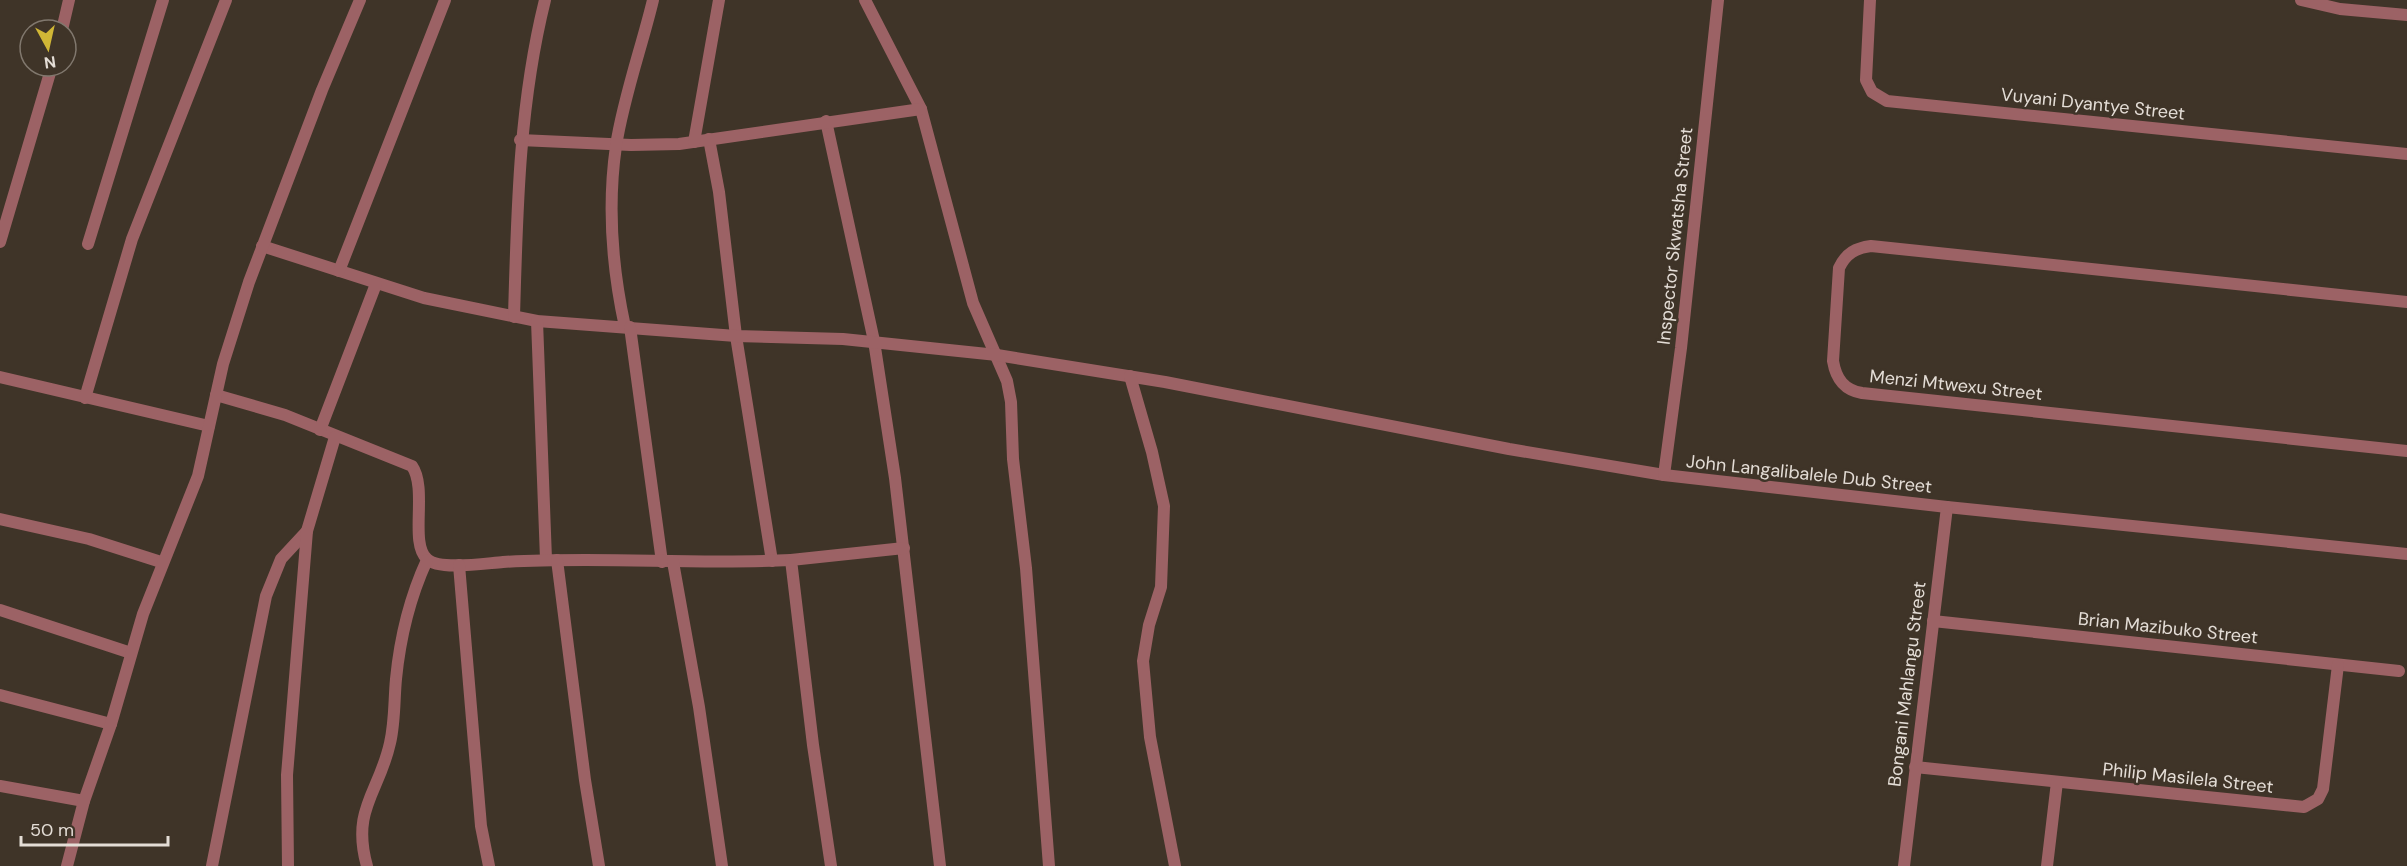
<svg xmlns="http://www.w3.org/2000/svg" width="2407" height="866" font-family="'DM Sans',sans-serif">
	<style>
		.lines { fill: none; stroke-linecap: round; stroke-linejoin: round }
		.street { stroke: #9c6265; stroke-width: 12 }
		.labels { text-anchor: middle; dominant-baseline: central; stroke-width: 5; stroke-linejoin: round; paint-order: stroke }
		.street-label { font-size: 18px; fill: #e4ddd6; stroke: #3f3428 }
	</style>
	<rect width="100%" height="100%" fill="#3f3428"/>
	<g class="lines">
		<!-- street -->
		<g class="street">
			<polyline points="865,0 921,109 973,303 1007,381 1011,402 1013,459 1026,568 1049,866"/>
			<polyline points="1870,0 1866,80 1872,92 1887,101 2407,154"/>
			<polyline points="2301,0 2340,9 2407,15"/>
			<polyline points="62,30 69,0"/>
			<polyline points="826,121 874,341 895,478 940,866"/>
			<polyline points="709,139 719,192 736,336 772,561"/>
			<polyline points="520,140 631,145 679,144 921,109"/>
			<polyline points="694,142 719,0"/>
			<polyline points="0,242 52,66"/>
			<polyline points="88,244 163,0"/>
			<polyline points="262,246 424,298 537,321 736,336 843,339 997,355 1165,382 1509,449 1664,475 1947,507 2407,554"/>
			<polyline points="339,271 445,0"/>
			<path d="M2407,302L1871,246C1856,248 1846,253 1839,268L1833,361C1836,379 1844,390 1862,393L2407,451"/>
			<path d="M514,317C517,210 519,104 545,0"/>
			<polyline points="537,321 546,559"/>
			<path d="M625,327C612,267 607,208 616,146C623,99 642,46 653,0"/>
			<polyline points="630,327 662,562"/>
			<polyline points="1130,376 1152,452 1164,506 1161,587 1149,625 1143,661 1150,737 1175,866"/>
			<polyline points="0,377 209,426"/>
			<path d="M216,395L285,415L412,466C428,489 409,543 427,559C439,571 487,563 503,562C599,556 695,565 791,560"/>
			<polyline points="85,398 132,239 226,0"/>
			<polyline points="320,430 376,284"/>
			<polyline points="1664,475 1681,348 1718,0"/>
			<polyline points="0,519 89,539 161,562"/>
			<polyline points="557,560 585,780 599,866"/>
			<polyline points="673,562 699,707 722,866"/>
			<polyline points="459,565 481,826 489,866"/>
			<polyline points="0,610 131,653"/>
			<polyline points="1933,621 2399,671"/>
			<polyline points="0,695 111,724"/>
			<polyline points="1915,767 2304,807 2318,799 2323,789 2338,665"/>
			<polyline points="0,786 84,801"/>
			<polyline points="67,866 84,801 111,724 143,614 198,476 223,364 249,282 322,90 360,0"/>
			<polyline points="212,866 266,596 281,559 307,531"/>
			<polyline points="288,866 287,775 307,531 335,437"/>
			<path d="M367,866C351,809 379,793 390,743C395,722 394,700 396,679C400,638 410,597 427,560"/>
			<polyline points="831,866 813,745 791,560 904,548"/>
			<polyline points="1904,866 1947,507"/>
			<polyline points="2047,866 2057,782"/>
		</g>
	</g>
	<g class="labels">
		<!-- street labels -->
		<g class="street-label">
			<text transform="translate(2093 104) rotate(6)">Vuyani Dyantye Street</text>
			<text transform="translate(1675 236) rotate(-84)">Inspector Skwatsha Street</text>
			<text transform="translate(1956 385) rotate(6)">Menzi Mtwexu Street</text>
			<text transform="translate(1809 474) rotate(6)">John Langalibalele Dub Street</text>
			<text transform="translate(2168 628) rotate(6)">Brian Mazibuko Street</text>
			<text transform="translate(1907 684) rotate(-83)">Bongani Mahlangu Street</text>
			<text transform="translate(2188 778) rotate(6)">Philip Masilela Street</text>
		</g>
	</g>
	<!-- north arrow -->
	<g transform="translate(48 48) rotate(172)"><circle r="28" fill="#3f3428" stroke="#81786e" stroke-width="1.5"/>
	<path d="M0-4.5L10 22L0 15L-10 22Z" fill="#d1b736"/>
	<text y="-9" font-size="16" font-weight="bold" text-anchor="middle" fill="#e4ddd6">N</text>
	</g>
	<!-- scale -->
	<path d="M21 836v9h147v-9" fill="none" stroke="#e4ddd6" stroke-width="3"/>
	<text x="30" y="836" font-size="18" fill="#e4ddd6" stroke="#3f3428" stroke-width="4.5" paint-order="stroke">50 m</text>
</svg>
